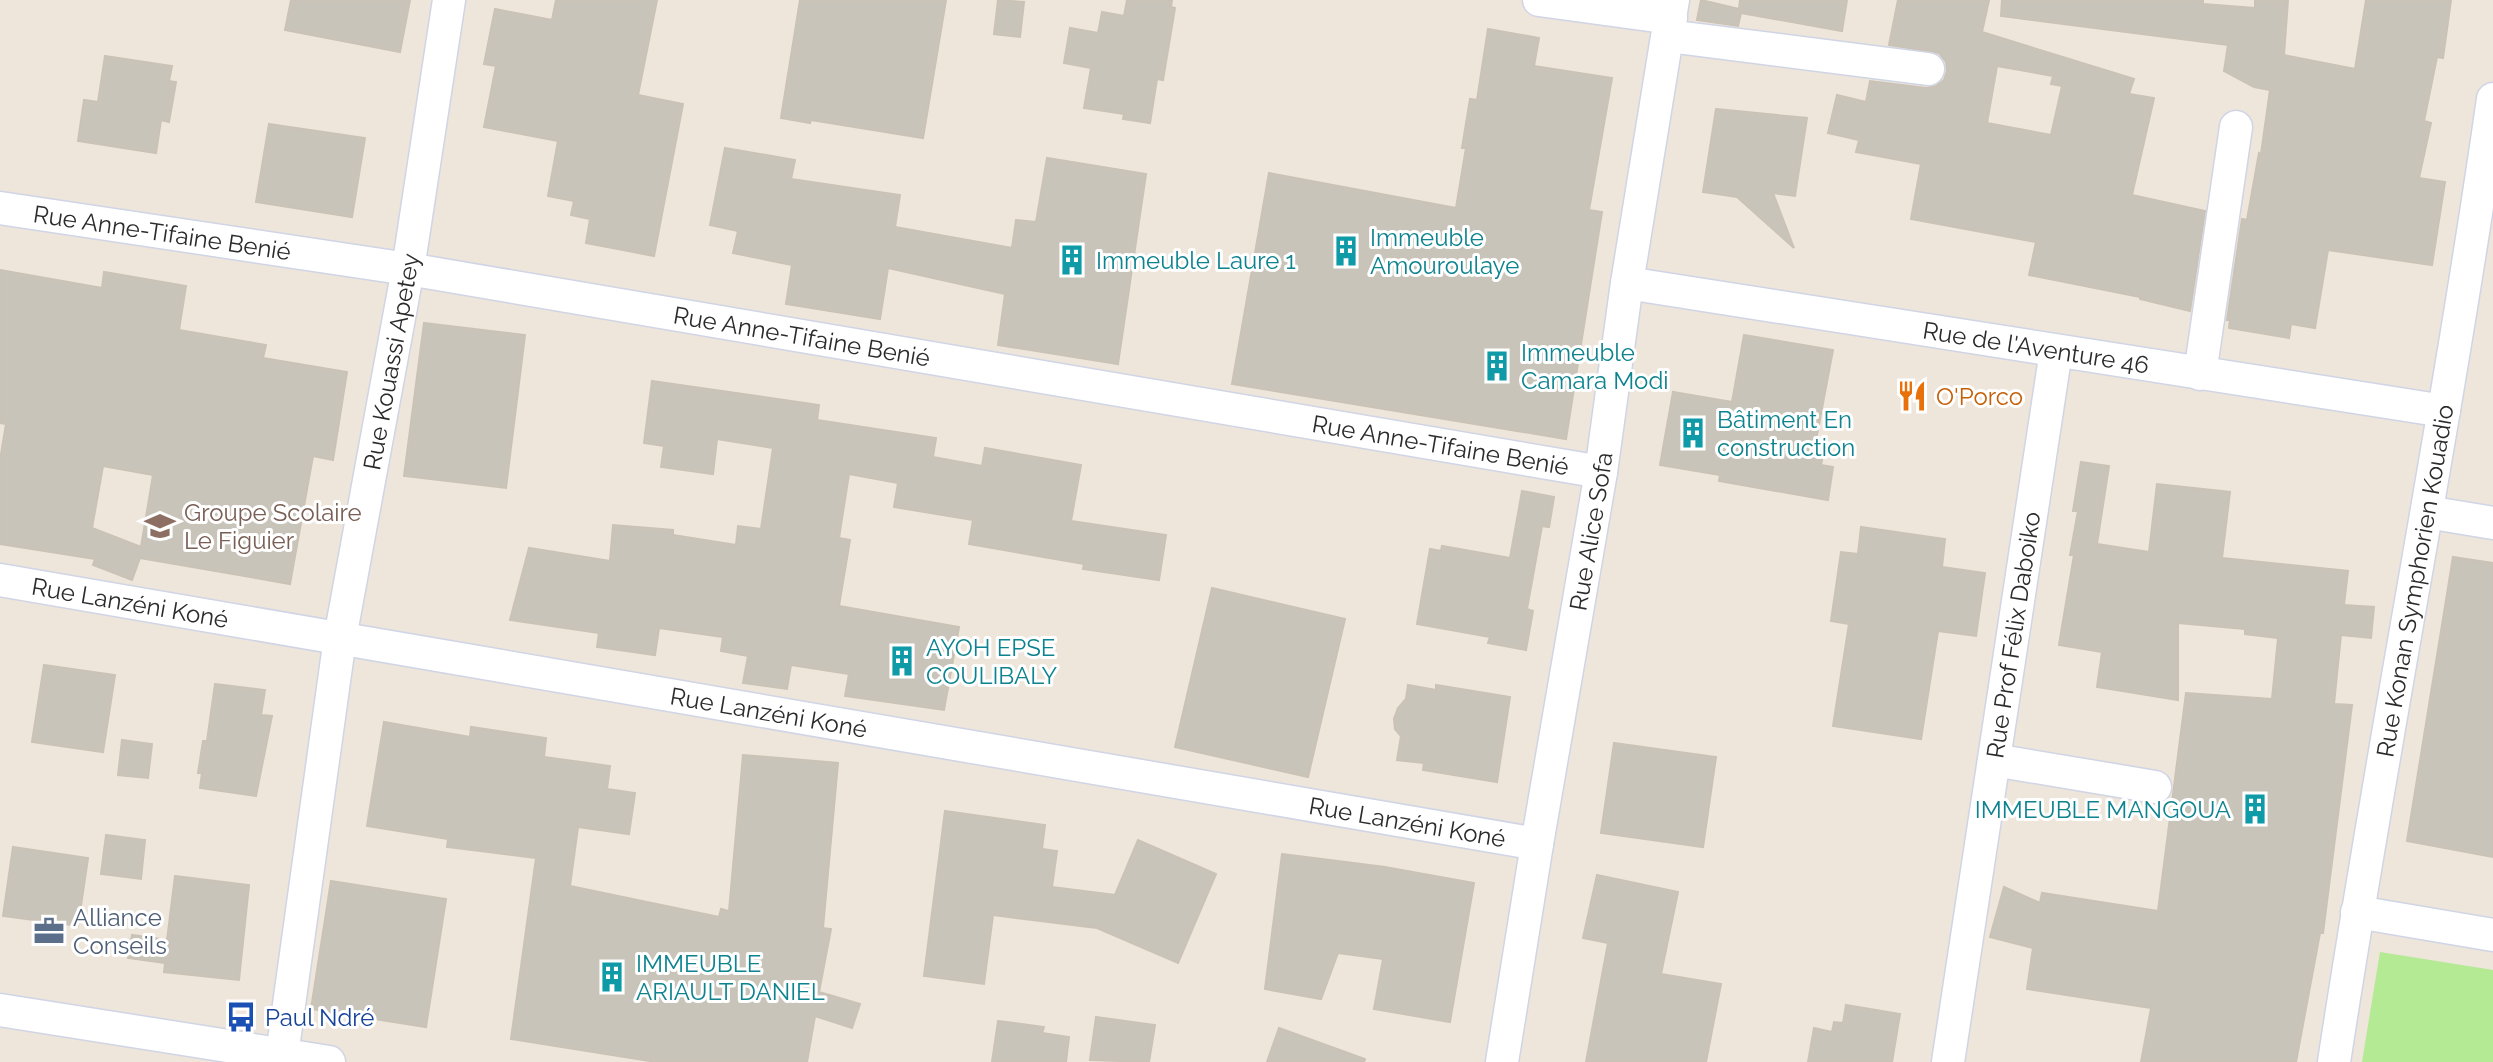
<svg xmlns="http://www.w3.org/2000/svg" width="2493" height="1062" font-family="Raleway,sans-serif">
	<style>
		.green { fill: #b3ea93 }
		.building { fill: #c9c4ba; stroke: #cac2b5; stroke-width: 2; fill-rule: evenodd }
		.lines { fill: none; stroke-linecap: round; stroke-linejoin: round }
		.minor-casing { stroke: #d0d5e5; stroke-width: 35 }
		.minor { stroke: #fff; stroke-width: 32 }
		.labels { text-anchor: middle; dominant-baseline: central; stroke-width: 6; stroke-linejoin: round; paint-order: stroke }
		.street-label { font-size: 24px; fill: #2b2b2b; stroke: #fff }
		.culture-label { font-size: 24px; fill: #0d838f; stroke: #fff; text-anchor: start }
		.food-label { font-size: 24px; fill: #c56008; stroke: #fff; text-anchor: start }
		.education-label { font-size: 24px; fill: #785e54; stroke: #fff; text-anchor: start }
		.service-label { font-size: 24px; fill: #4e5e75; stroke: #fff; text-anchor: start }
		.transit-label { font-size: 24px; fill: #164399; stroke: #fff; text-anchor: start }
	</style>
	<rect width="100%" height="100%" fill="#eee5db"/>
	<!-- green -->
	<polygon class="green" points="2380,952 2493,970 2493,1062 2362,1062"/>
	<!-- building -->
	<g class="building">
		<polygon points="291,0 410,0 400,52 285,30"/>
		<polygon points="556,0 657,0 638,95 683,104 654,256 586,243 590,219 571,215 574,201 548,196 558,141 484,127 496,66 484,64 495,9 552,20"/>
		<polygon points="800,0 946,0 923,138 811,120 810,123 781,118"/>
		<polygon points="998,0 1024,2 1020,37 994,34"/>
		<polygon points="1127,0 1172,0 1171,7 1175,8 1163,80 1157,79 1150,123 1123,119 1124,114 1084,108 1091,68 1064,63 1070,28 1098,33 1102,12 1124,16"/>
		<polygon points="1701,0 1739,9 1740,0 1847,0 1842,31 1741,13 1738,26 1697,20"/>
		<path d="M1898,0H1989L1982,32L2134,79L2129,94L2154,98L2132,195L2205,211L2190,311L2140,299V297L2029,275L2036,242L1911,219L1921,164L1856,152L1859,140L1828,133L1837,95L1866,102L1870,81L1926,88L1936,86L1944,80L1947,71L1946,62L1939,53L1889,45ZM1997,66L2053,76L2051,84L2062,86L2051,135L1987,123Z"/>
		<polygon points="2002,0 2203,0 2203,4 2255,8 2255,0 2288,0 2284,55 2355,69 2366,0 2451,0 2443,58 2437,57 2424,121 2431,123 2419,178 2445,182 2432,265 2328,250 2315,328 2291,324 2289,338 2229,328 2230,320 2227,320 2242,219 2247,220 2259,153 2261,154 2270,90 2254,87 2224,71 2228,45 2001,16"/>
		<polygon points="1488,29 1539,38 1534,66 1612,78 1589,210 1602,212 1566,439 1232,384 1269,173 1456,208 1466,148 1462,148 1470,99 1477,100"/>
		<polygon points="105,56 172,66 169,81 176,82 169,122 161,120 156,153 78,141 84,100 98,102"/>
		<polygon points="1716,109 1807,118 1795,196 1773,193 1794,248 1737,197 1703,192"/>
		<polygon points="269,124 365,138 352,217 256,202"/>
		<polygon points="725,148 795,160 791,179 900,195 895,227 1012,248 1016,220 1036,222 1047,158 1146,174 1118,364 998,345 1005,294 888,268 880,319 786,304 792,265 733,253 738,231 710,225"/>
		<path d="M0,270L102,288L104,272L186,286L179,330L266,345L263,358L347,372L333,460L313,456L290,584L140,558L132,580L93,565L95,559L0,544V460L6,424L0,423ZM103,466L153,475L141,547L92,528Z"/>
		<polygon points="424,323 525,335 506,488 404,476"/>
		<polygon points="1744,335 1833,350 1816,440 1826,442 1821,465 1833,467 1828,500 1719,481 1720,475 1660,465 1673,392 1732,402"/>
		<polygon points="652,381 819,405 817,420 936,438 933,457 982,466 985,448 1081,465 1071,521 1166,535 1159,580 1083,569 1084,564 969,544 973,520 894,507 898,483 849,474 839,538 850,540 839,606 959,627 944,710 845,696 849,674 791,665 787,689 743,683 748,656 721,651 723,637 659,628 655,655 597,647 599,633 510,620 529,548 610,561 613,525 673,530 673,535 736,545 738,526 761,529 773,448 717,439 713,474 661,467 664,446 644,443"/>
		<polygon points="2081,462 2109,466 2097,544 2149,552 2157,484 2230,492 2222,558 2348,571 2344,605 2374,607 2371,638 2341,635 2334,704 2352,705 2323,933 2320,933 2296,1062 2141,1062 2151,1008 2027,989 2033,948 1990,937 2004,887 2040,903 2042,893 2158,911 2186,693 2272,699 2278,638 2245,634 2245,629 2178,623 2178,700 2097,687 2102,652 2059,645 2074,555 2070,555 2078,511 2073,511"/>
		<polygon points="1522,491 1554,497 1549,527 1542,526 1527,609 1533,611 1526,650 1488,643 1490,637 1417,624 1430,549 1441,551 1442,546 1510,558"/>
		<polygon points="1861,527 1945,539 1942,567 1985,573 1976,636 1938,631 1921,739 1833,726 1849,624 1831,621 1841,552 1858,554"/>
		<polygon points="2453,557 2493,563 2493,857 2407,841"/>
		<polygon points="1212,588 1345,619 1308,777 1175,747"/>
		<polygon points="44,665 115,675 103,752 32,742"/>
		<polygon points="215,684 265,690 261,715 272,716 256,796 200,788 202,773 198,773 203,741 207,741"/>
		<polygon points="1408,685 1436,690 1436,685 1510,697 1497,782 1423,770 1424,763 1397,760 1401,736 1395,729 1394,719 1398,708 1406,699"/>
		<polygon points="384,722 470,737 471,727 546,738 544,757 610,766 607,789 635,793 629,834 578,827 570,886 719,917 721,909 729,911 743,755 838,763 823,928 831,929 819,992 860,1004 852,1028 815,1016 807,1062 656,1062 511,1039 536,858 447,847 448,839 367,826"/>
		<polygon points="122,740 152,744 148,778 118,775"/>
		<polygon points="1614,743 1716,757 1703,847 1601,833"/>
		<polygon points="945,811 1045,825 1042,849 1057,851 1052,887 1115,895 1138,840 1216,874 1178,963 1097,928 993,915 984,984 924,976"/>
		<polygon points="106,835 145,840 141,879 101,874"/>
		<polygon points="13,847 88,858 78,926 3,916"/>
		<polygon points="1282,854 1385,867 1474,883 1450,1022 1374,1009 1383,959 1338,953 1321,999 1265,989"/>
		<polygon points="1597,875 1678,892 1661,974 1721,984 1706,1062 1586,1062 1608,943 1583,938"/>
		<polygon points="175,876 249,885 239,980 164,972 165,963 128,958 132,935 167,940"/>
		<polygon points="331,881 446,899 426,1027 311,1009"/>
		<polygon points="1846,1005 1900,1014 1892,1062 1808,1062 1814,1028 1832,1032 1834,1022 1843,1023"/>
		<polygon points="1096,1017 1155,1025 1149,1062 1090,1060"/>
		<polygon points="998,1021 1044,1027 1042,1033 1069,1037 1066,1062 992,1062"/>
		<polygon points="1279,1028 1365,1059 1364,1062 1267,1062"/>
	</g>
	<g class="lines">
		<!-- minor casing -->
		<g class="minor-casing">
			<g id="minor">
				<polyline points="1539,0 1671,18"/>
				<polyline points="1668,36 1928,69"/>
				<path id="s1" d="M0,208L408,269L1601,472"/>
				<path id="s2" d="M1627,283L2444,411"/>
				<polyline points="2200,374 2236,127"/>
				<polyline points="2427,512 2493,523"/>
				<path id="s3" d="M0,580L1537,844"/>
				<polyline points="1994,760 2155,787"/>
				<polyline points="2357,912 2493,935"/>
				<polyline points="0,1010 329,1062"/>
				<path id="s4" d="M282,1055L340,638L408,269L449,0"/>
				<path id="s5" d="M1502,1062L1537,844L1601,472L1627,283L1673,0"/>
				<path id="s6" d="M1948,1062L2056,351"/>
				<path id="s7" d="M2334,1062C2383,740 2447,421 2493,99"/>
			</g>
		</g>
		<!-- minor -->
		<use href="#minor" class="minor"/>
	</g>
	<!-- icons -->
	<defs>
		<g id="building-bare" transform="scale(2.4)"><path d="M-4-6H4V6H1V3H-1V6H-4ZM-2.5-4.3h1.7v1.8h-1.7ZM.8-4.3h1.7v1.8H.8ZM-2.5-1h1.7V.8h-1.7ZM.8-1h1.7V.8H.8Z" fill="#0f9aa8" stroke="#fff" stroke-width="2.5" paint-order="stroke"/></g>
		<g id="restaurant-bare" transform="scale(2.4)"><path d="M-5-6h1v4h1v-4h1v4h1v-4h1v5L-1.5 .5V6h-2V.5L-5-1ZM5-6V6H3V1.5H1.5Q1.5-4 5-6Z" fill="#e8710a" stroke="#fff" stroke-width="2.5" paint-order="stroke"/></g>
		<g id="school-bare" transform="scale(2.4)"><path d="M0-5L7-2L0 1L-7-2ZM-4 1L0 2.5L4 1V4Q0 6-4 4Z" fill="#8d6e63" stroke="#fff" stroke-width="2.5" paint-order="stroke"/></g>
		<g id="office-bare" transform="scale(2.4)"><path d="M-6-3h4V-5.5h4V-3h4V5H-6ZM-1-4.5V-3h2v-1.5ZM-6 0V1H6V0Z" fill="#5c6f8a" stroke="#fff" stroke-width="2.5" paint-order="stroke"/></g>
		<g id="bus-bare" transform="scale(2.4)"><path d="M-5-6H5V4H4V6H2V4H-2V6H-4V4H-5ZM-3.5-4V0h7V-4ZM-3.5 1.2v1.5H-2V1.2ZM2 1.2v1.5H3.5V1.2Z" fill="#1a4fb4" stroke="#fff" stroke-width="2.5" paint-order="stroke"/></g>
	</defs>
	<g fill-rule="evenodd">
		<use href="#building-bare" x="1346" y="251"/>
		<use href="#building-bare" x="1072" y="260"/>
		<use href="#building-bare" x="1497" y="366"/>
		<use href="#restaurant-bare" x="1912" y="396"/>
		<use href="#building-bare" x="1693" y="433"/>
		<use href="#school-bare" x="160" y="526"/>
		<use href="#building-bare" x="902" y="661"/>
		<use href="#building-bare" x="2255" y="809"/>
		<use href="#office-bare" x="49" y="931"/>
		<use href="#building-bare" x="612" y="977"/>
		<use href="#bus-bare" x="241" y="1017"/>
	</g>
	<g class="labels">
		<!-- street labels -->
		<g class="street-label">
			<text stroke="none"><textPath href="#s1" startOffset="164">Rue Anne-Tifaine Benié</textPath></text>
			<text stroke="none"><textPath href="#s1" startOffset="812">Rue Anne-Tifaine Benié</textPath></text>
			<text stroke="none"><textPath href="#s2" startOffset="414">Rue de l'Aventure 46</textPath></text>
			<text stroke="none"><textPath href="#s4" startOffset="702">Rue Kouassi Apetey</textPath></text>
			<text stroke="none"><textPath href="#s1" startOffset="1460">Rue Anne-Tifaine Benié</textPath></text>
			<text stroke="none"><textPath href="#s5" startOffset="538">Rue Alice Sofa</textPath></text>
			<text stroke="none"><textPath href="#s7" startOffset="488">Rue Konan Symphorien Kouadio</textPath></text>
			<text stroke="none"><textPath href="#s3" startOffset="132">Rue Lanzéni Koné</textPath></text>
			<text stroke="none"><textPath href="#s6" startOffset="432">Rue Prof Félix Daboiko</textPath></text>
			<text stroke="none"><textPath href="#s3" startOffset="780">Rue Lanzéni Koné</textPath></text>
			<text stroke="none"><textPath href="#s3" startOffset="1428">Rue Lanzéni Koné</textPath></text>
		</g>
		<!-- culture labels -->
		<g class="culture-label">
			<text x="1370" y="237">Immeuble<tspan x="1370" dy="28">Amouroulaye</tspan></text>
			<text x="1096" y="260">Immeuble Laure 1</text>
			<text x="1521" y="352">Immeuble<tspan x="1521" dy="28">Camara Modi</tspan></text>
			<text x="1717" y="419">Bâtiment En<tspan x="1717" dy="28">construction</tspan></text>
			<text x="926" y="647">AYOH EPSE<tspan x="926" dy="28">COULIBALY</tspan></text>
			<text x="2231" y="809" text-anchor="end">IMMEUBLE MANGOUA</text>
			<text x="636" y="963">IMMEUBLE<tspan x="636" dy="28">ARIAULT DANIEL</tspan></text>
		</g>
		<!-- food labels -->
		<g class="food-label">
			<text x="1936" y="396">O'Porco</text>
		</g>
		<!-- education labels -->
		<g class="education-label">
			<text x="184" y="512">Groupe Scolaire<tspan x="184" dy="28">Le Figuier</tspan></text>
		</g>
		<!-- service labels -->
		<g class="service-label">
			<text x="73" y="917">Alliance<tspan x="73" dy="28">Conseils</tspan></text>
		</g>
		<!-- transit labels -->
		<g class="transit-label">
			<text x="265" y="1017">Paul Ndré</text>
		</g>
	</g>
</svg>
